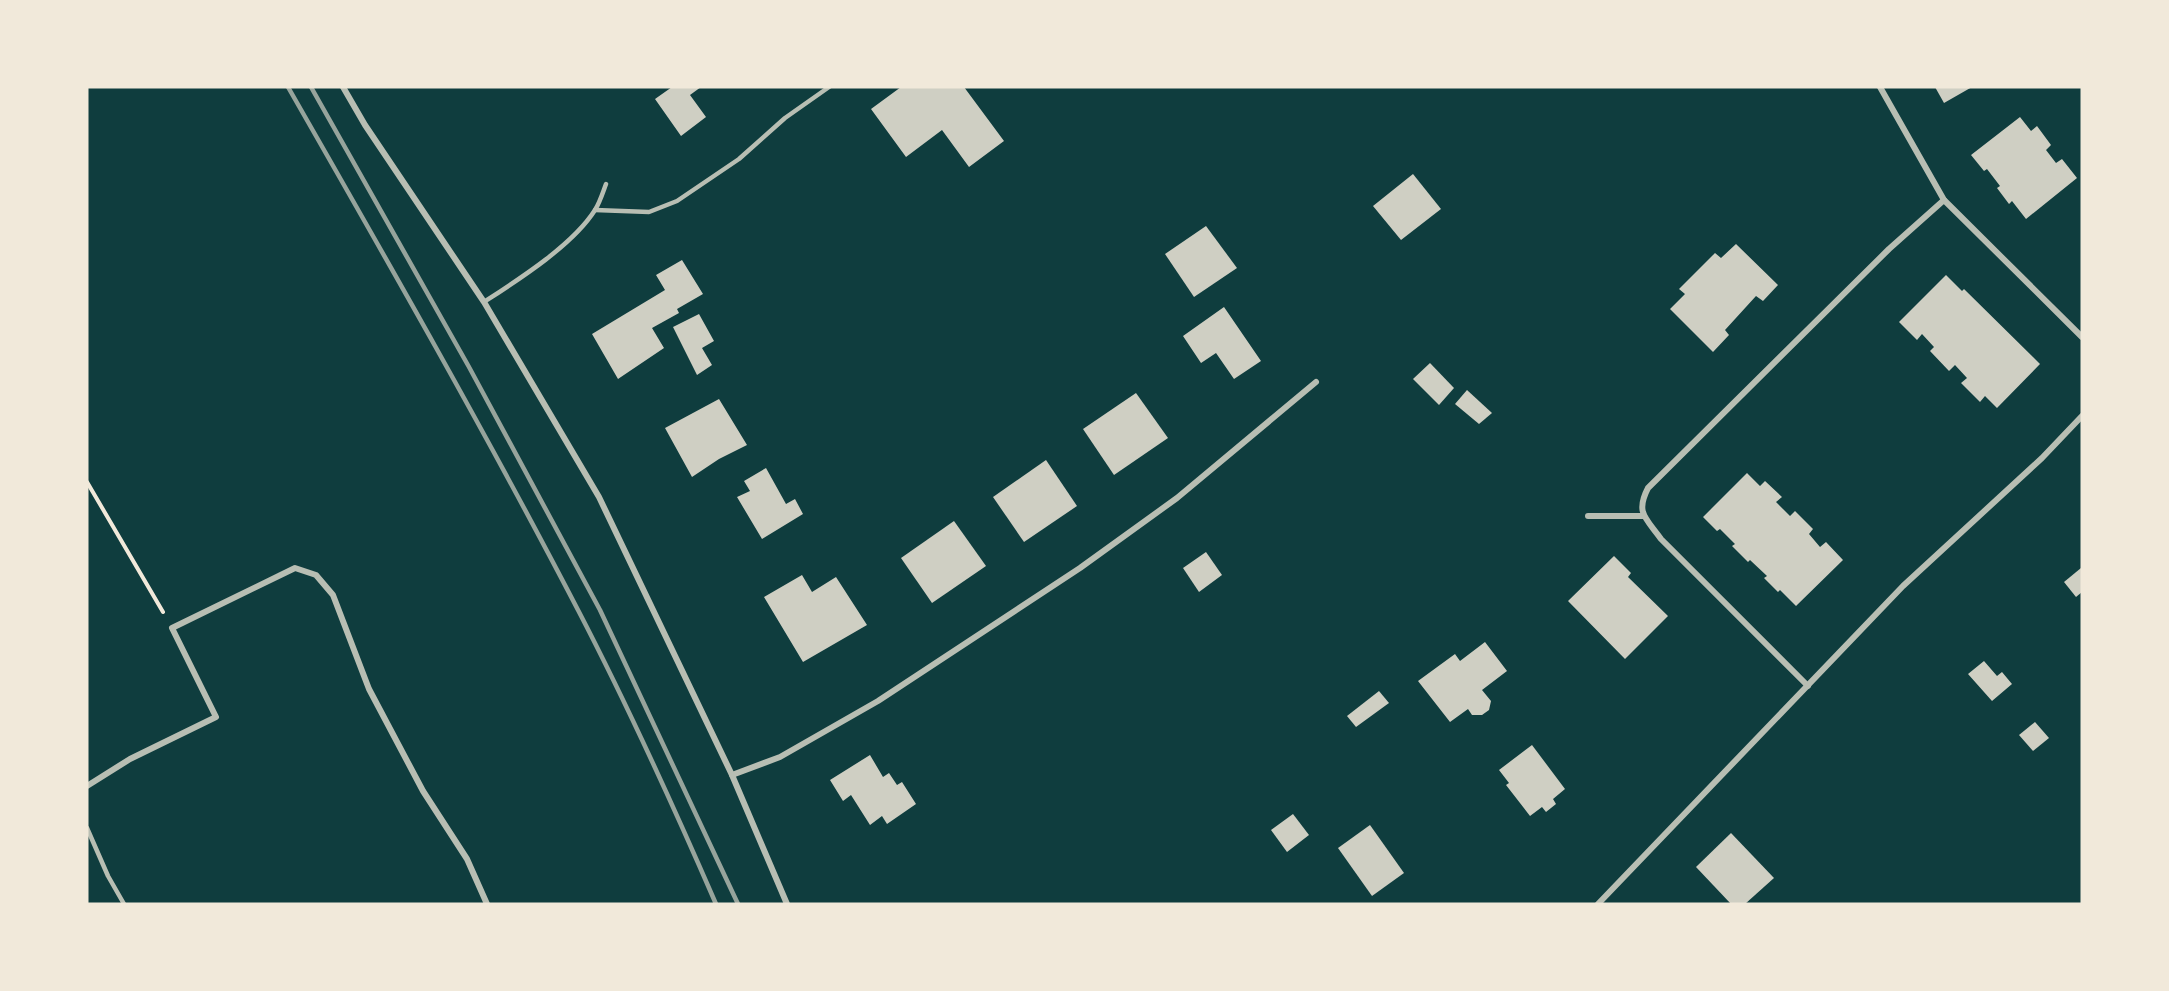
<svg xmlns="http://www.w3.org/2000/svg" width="2169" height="991" font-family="Roboto,sans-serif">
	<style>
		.building { fill: #cfcfc3 }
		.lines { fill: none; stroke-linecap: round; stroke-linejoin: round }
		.path { stroke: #f1e9da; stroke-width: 4 }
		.service { stroke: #b8beb3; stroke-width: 4.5 }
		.minor { stroke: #b8beb3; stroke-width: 6 }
		.rail { stroke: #97a49c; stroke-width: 4.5 }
	</style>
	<rect width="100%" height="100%" fill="#0f3d3e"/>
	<!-- building -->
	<g class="building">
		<polygon points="672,87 701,87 690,95 706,117 681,136 655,99"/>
		<polygon points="901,87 964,87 1004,141 969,167 942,130 906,157 871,109"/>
		<polygon points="1935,87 1972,87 1944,103"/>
		<polygon points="2020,117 2031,131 2037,126 2051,145 2046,150 2056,163 2062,159 2077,178 2026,219 2012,201 2009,204 1997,188 2000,186 1987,169 1984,171 1971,155"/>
		<polygon points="1413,174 1441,209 1401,240 1373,206"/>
		<polygon points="1206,226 1237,268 1194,297 1165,254"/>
		<polygon points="1736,244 1778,285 1763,301 1756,296 1725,330 1729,335 1713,352 1670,309 1685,294 1679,289 1715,253 1721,258"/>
		<polygon points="682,260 703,294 677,309 679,313 652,328 664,348 618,379 592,334 665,290 656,275"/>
		<polygon points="1946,275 1962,291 1964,289 2040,364 1997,408 1985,396 1980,402 1961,383 1967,378 1955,365 1949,371 1930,351 1934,347 1922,334 1917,340 1899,322"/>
		<polygon points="1224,307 1261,361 1234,379 1216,353 1201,363 1183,336"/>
		<polygon points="699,314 714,341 702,348 712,365 697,375 673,327"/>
		<polygon points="1430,363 1454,388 1439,405 1413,379"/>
		<polygon points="1467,390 1492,413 1479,424 1455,404"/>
		<polygon points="1136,393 1168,438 1114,475 1083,429"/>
		<polygon points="719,399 747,445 719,459 692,477 665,428"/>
		<polygon points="1046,460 1077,506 1024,542 993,497"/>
		<polygon points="766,468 786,504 795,499 803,514 762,539 737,497 750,491 744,481"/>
		<polygon points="1747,473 1760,486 1765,481 1782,497 1776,502 1790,516 1795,511 1813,529 1809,534 1820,547 1826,542 1843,560 1796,606 1780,590 1778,592 1764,578 1767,576 1750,560 1748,562 1732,546 1735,544 1720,529 1717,531 1703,517"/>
		<polygon points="954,521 986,566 932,603 901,558"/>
		<polygon points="1206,552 1222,575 1199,592 1183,568"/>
		<polygon points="1614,556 1631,573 1628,577 1668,616 1625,659 1568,601"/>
		<polygon points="2081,568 2082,592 2076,597 2064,582"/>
		<polygon points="802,575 812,592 836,577 867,625 803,662 764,597"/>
		<polygon points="1485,642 1507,671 1482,690 1491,701 1489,710 1482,715 1472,715 1468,709 1450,722 1418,681 1455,654 1460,661"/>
		<polygon points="1984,661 1997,676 2002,672 2012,684 1992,701 1968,674"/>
		<polygon points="1379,691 1389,703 1356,727 1347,716"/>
		<polygon points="2035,722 2049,738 2033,751 2019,735"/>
		<polygon points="1532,745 1565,789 1553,799 1556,804 1546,812 1542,807 1530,816 1506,785 1509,783 1499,770"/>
		<polygon points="870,755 883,777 889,773 897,785 902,782 916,804 887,824 882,816 870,825 851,795 843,801 830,780"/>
		<polygon points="1293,814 1309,835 1287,852 1271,830"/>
		<polygon points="1370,825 1404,873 1372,896 1338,848"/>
		<polygon points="1731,833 1774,878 1745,904 1731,904 1696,867"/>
	</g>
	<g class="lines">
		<!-- path -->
		<polyline class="path" points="87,482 163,612"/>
		<!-- service -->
		<g class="service">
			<polyline points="595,210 649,212 677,201 739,159 785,118 829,87"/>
			<path d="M484,302C518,280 573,245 595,210C600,202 603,192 606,184"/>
			<polyline points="87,828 108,876 124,904"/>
		</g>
		<!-- minor -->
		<g class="minor">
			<polyline points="343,87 365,125 484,302 599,497 732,775 787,904"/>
			<polyline points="1880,87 1944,200 2082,337"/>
			<polyline points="1588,516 1644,516"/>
			<path d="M1808,686L1661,539C1646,518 1635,513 1648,488L1889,249L1944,200"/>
			<polyline points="732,775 780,757 878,701 1080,568 1177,498 1316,382"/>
			<polyline points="87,786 130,759 216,717 172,628 295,568 316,575 333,595 369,689 423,791 467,859 487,904"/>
			<polyline points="1598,904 1903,586 2042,458 2082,416"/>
		</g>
		<!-- rail -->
		<g class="rail">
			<path d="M288,87C387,260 486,433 578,610C628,706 673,805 716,904"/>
			<polyline points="311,87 469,367 600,610 738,904"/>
		</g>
	</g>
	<!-- border -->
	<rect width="2169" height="991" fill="none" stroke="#f1e9da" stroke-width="177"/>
</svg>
